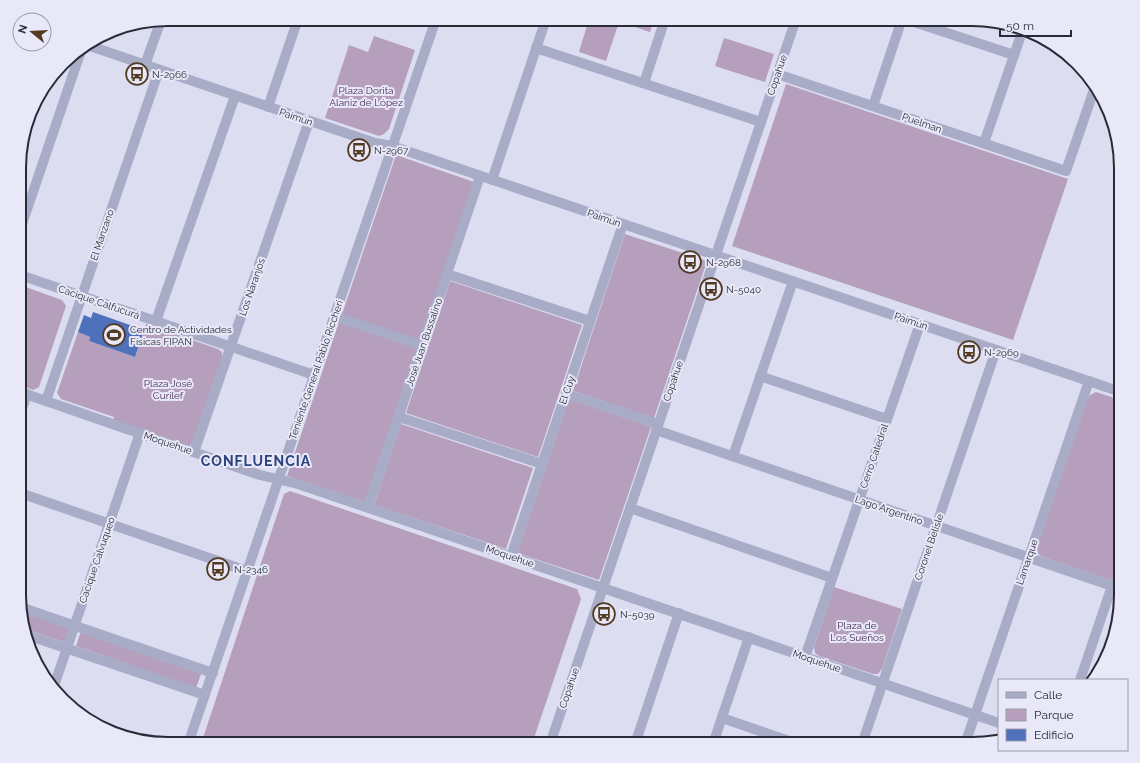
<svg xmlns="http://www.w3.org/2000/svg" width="1140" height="763" font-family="Raleway,sans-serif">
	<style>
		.green { fill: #b69ebd }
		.building { fill: #4f70bb }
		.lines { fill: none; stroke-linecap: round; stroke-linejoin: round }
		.minor { stroke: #a9acc7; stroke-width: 10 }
		.tertiary { stroke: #a9acc7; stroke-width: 10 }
		.labels { text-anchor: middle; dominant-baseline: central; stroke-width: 4; stroke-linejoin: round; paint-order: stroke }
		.poi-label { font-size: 10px; fill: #282b35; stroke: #e8e8f8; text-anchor: start }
		.street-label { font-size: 10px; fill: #282b35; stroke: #e8e8f8 }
		.park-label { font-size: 10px; fill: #4a2e51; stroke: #e8e8f8 }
		.district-label { font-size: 14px; font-weight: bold; letter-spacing: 1px; fill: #29437c; stroke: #e8e8f8 }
		.rim { fill: none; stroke: #282b35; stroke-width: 2 }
	</style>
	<rect width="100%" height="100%" fill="#dcddf0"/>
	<!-- green -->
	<g class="green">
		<polygon points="589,19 654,19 650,32 619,22 606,61 579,52"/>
		<polygon points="374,36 415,50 389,129 384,134 379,136 325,118 349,45 368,52"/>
		<polygon points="724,38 774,54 765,82 715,66"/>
		<polygon points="786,84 1068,179 1013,340 732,246"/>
		<polygon points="396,155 474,182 419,341 342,314"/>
		<polygon points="625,234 707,261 654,418 573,391"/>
		<polygon points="450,281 582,325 538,457 406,413"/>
		<polygon points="20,285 62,300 66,306 39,387 33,390 20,385"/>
		<polygon points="339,322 417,348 365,502 287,476"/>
		<polygon points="146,324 218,349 222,352 222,359 192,444 188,446 113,421 114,417 61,399 57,393 78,332 90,337 89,341 135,357"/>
		<path d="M1096,392L1121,400V584L1043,557C1038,555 1037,552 1037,547L1088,398L1090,395Z"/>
		<polygon points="569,399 651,427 599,580 517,553"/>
		<polygon points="401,424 533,468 506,549 374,505"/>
		<polygon points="290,491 577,589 581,599 532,744 201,744 284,494"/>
		<polygon points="834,587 902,609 882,669 878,674 873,674 819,656 815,653 814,647"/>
		<polygon points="20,611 69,628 64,642 25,629 20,614"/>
		<polygon points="81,631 201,674 196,688 76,646"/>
	</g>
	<!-- building -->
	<polygon class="building" points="93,312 144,330 135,357 89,341 90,337 78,332 84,315 91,318"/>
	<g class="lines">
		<!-- minor -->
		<g class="minor">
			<polyline points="905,19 1014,55"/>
			<polyline points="536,48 761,122"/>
			<polyline points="145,65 161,20"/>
			<polyline points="777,74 1066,171 1095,87"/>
			<polyline points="644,83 665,19"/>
			<polyline points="873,106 902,19"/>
			<polyline points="268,107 298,19"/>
			<polyline points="984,143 1023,29"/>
			<polyline points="492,180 546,19"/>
			<polyline points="20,230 82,48"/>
			<polyline points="447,274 590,321"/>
			<polyline points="20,275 314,375"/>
			<polyline points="334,316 423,346"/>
			<polyline points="156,321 235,96"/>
			<polyline points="760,376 887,419"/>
			<polyline points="20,392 260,475 298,484 999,723"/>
			<polyline points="566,394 658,424"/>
			<polyline points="46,401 159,70"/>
			<polyline points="20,414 27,394"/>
			<polyline points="399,417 542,464"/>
			<polyline points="656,430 1121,589"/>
			<polyline points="194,452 309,121"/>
			<polyline points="733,456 793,281"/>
			<polyline points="20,493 247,571"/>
			<polyline points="368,507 480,176"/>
			<polyline points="630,508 832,578"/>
			<polyline points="511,556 623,224"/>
			<polyline points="20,607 213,673"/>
			<polyline points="27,635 205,695"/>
			<polyline points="805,657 920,324"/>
			<polyline points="1080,680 1112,586"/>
			<polyline points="54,686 140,433"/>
			<polyline points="722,718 798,744"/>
			<polyline points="635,744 679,613"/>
			<polyline points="713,744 749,637"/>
			<polyline points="862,744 996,350"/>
			<polyline points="965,744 1089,381"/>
		</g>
		<!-- tertiary -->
		<g class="tertiary">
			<polyline points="87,45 375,143 392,146 1121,392"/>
			<polyline points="188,744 436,19"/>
			<polyline points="550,744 796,19"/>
		</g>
	</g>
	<!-- icons -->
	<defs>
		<g id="bus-ring" transform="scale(1.15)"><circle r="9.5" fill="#e8e8f8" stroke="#523b22" stroke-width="1.5"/><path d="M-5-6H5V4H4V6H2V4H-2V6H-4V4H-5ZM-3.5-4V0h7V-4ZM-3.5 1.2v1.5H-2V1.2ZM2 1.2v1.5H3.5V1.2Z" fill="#523b22"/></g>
		<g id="stadium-ring" transform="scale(1.15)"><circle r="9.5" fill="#e8e8f8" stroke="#523b22" stroke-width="1.5"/><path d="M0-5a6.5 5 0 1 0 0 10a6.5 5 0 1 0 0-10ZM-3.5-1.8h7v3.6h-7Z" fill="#523b22"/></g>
	</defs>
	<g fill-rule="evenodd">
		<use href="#bus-ring" x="137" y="74"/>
		<use href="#bus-ring" x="359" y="150"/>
		<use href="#bus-ring" x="690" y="262"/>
		<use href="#bus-ring" x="711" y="289"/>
		<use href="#stadium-ring" x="114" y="335"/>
		<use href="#bus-ring" x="969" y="352"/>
		<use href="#bus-ring" x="218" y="569"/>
		<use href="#bus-ring" x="604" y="614"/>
	</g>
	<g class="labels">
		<!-- poi labels -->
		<g class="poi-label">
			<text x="152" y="74">N-2966</text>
			<text x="374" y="150">N-2967</text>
			<text x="706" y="262">N-2968</text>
			<text x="726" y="289">N-5040</text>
			<text x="130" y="329">Centro de Actividades<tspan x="130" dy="12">Físicas FIPAN</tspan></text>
			<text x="984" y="352">N-2969</text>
			<text x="234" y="569">N-2346</text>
			<text x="620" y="614">N-5039</text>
		</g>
		<!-- street labels -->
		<g class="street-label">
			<text transform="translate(777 75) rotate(-71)">Copahue</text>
			<text transform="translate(296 117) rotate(19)">Paimún</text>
			<text transform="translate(922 123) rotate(19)">Puelman</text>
			<text transform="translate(604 218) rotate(19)">Paimún</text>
			<text transform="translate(102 235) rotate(-71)">El Manzano</text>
			<text transform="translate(252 287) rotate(-71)">Los Naranjos</text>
			<text transform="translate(99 302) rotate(19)">Cacique Calfucurá</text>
			<text transform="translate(911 321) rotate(19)">Paimún</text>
			<text transform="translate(424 342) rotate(-71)">José Juan Bussalino</text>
			<text transform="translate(316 370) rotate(-71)">Teniente General Pablo Riccheri</text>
			<text transform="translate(673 381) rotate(-71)">Copahue</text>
			<text transform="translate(567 390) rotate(-71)">El Cuy</text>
			<text transform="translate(168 443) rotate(19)">Moquehue</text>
			<text transform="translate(874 456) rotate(-71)">Cerro Catedral</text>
			<text transform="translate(889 510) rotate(19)">Lago Argentino</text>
			<text transform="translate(929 547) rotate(-71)">Coronel Belisle</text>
			<text transform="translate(510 556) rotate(19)">Moquehue</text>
			<text transform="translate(97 560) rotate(-71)">Cacique Calvuqueo</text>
			<text transform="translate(1027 562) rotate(-71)">Lamarque</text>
			<text transform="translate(817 661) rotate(19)">Moquehue</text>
			<text transform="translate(569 688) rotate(-71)">Copahue</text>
		</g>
		<!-- park labels -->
		<g class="park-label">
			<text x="366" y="90">Plaza Dorita<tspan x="366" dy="12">Alaniz de López</tspan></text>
			<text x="168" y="383">Plaza José<tspan x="168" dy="12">Curilef</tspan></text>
			<text x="857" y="625">Plaza de<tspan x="857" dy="12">Los Sueños</tspan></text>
		</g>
		<!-- district labels -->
		<g class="district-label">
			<text x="256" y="461">CONFLUENCIA</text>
		</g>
	</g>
	<!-- crop -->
	<path d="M0 0H1140V763H0ZM168 26H972A142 142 0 0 1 1114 168V595A142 142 0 0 1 972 737H168A142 142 0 0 1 26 595V168A142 142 0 0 1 168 26Z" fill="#e8e8f8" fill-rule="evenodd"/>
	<path class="rim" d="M168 26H972A142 142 0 0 1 1114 168V595A142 142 0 0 1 972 737H168A142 142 0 0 1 26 595V168A142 142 0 0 1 168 26Z"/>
	<!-- legend -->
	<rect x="998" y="679" width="130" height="72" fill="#e8e8f8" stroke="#9b9caa"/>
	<rect x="1006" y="692" width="20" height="6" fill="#a9acc7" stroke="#9b9caa"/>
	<text x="1034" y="699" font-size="12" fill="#282b35">Calle</text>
	<rect x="1006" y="709" width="20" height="12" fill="#b69ebd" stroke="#9b9caa"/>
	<text x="1034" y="719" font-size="12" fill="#282b35">Parque</text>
	<rect x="1006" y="729" width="20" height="12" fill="#4f70bb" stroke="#9b9caa"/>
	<text x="1034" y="739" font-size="12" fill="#282b35">Edificio</text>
	<!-- north arrow -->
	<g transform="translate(32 32) rotate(288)"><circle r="19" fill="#e8e8f8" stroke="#9b9caa"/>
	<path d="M0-3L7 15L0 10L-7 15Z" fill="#523b22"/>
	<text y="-6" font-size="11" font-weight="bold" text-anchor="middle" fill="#282b35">N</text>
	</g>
	<!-- scale -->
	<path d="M1000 30v6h71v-6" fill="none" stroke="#282b35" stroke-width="2"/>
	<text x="1006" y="30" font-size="12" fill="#282b35" stroke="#e8e8f8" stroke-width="3" paint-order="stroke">50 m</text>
</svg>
